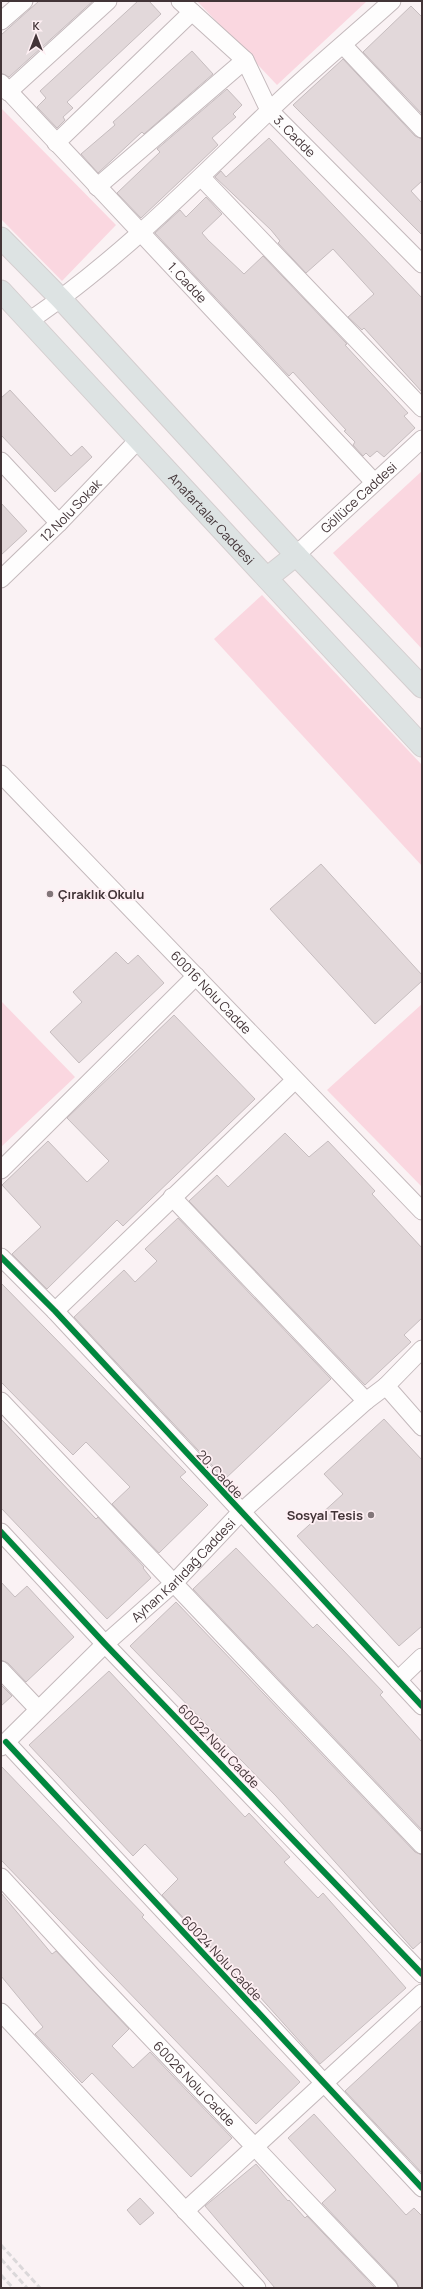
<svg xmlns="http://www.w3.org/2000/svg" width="423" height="2289" font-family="Manrope,sans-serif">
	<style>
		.green { fill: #fad7e0 }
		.building { fill: #e2d8da; stroke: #c6bdbf }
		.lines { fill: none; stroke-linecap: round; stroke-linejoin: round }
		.minor-casing { stroke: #c4b9bc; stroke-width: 19 }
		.major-casing { stroke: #d4cecf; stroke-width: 23 }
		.minor { stroke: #fefdfd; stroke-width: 17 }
		.major { stroke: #dde3e3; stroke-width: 21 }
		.rail { stroke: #dbd8da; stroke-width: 3; stroke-dasharray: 6 3; stroke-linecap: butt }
		.cycleway-casing { stroke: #feeff3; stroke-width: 8 }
		.cycleway { stroke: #00873e; stroke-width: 6 }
		.poi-dot { fill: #827679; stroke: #feeff3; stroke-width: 1.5 }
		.labels { text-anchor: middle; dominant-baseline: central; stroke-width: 3.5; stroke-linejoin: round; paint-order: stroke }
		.street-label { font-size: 13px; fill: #423437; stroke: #feeff3 }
		.poi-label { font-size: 13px; font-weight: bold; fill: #423437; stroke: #feeff3; text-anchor: start }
	</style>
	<rect width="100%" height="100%" fill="#faf2f4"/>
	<!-- green -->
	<g class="green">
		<polygon points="197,1 367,1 277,85"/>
		<polygon points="1,108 116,225 62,281 1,219"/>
		<polygon points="422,471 422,649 333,553"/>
		<polygon points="262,595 422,765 422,866 214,639"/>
		<polygon points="1,1001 75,1077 1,1147"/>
		<polygon points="422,1004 422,1187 327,1090"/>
	</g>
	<!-- building -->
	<g class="building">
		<polygon points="39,1 93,1 9,77 1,73 1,35"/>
		<polygon points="138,1 149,1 161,14 67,102 73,108 63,117 65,120 57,128 37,107 46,98 40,91"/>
		<polygon points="411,6 422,17 422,114 363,52"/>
		<polygon points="192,51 213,74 144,134 142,132 98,173 81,154 115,125 113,122"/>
		<polygon points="343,59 415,136 422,139 422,181 411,191 422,203 422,235 293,105"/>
		<polygon points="227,89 242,105 233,114 236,117 212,138 218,145 141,218 117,193 160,152 157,149"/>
		<polygon points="269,138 422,298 422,392 364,328 362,330 348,317 374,294 333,249 306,273 278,243 280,241 271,230 215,177 221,171 226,177"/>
		<polygon points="206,197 222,214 202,233 208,240 244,274 263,256 347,344 345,345 408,413 404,416 415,428 384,457 377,451 370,457 366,453 363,456 353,445 355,442 344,431 346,430 303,383 293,372 289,376 155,233 180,210 186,217"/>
		<polygon points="10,390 71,456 82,446 92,457 55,492 1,435 1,398"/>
		<polygon points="1,503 27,531 1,555"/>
		<polygon points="321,864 422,975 422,981 375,1024 270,909"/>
		<polygon points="116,952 128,964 138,955 164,983 79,1063 50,1032 82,1002 73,992"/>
		<polygon points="174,1015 255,1099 123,1226 117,1220 47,1289 12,1254 41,1227 2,1185 48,1141 87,1182 109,1161 67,1118"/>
		<polygon points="285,1133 309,1157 328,1141 375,1191 372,1194 422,1248 422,1318 404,1335 411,1342 365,1385 189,1201 217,1175 228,1187"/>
		<polygon points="178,1218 331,1379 225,1479 74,1317 124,1270 135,1282 157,1261 145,1249"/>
		<polygon points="1,1283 186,1472 180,1477 208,1505 159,1553 112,1504 130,1487 86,1442 73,1455 1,1382"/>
		<polygon points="1,1419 96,1519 98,1517 144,1567 143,1568 151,1578 107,1619 1,1508"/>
		<polygon points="384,1419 422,1460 422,1626 399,1646 297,1536 343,1494 324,1474"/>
		<polygon points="236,1548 313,1628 317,1624 342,1649 383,1692 380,1695 422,1742 422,1830 193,1589"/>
		<polygon points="1,1582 15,1597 27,1586 74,1637 26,1682 8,1663 1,1660"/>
		<polygon points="176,1602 415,1852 422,1855 422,1941 413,1949 276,1796 130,1646"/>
		<polygon points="109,1671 245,1817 249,1813 290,1857 284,1862 318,1898 323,1893 406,1988 320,2064 232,1966 231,1968 162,1895 178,1879 145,1844 133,1856 29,1745"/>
		<polygon points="1,1685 12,1696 1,1706"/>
		<polygon points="1,1766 144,1915 142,1917 300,2082 256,2124 1,1860"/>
		<polygon points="1,1893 52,1954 56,1951 129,2029 112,2046 133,2068 150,2052 232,2138 191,2177 92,2073 82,2083 35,2034 43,2027 1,1976"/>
		<polygon points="422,2020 422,2173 345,2091"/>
		<polygon points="314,2114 406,2215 414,2208 422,2216 422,2288 399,2288 396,2281 322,2203 336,2190 288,2138"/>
		<polygon points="256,2164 288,2201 289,2200 305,2218 307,2216 375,2288 275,2288 205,2206"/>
		<polygon points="140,2198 154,2213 140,2225 127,2210"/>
	</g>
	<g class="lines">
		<!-- minor casing -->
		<g class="minor-casing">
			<g id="minor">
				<path id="s1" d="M180,1L245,60L269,110L422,264"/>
				<polyline points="1,21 24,1"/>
				<polyline points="343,45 422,129"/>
				<path id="s2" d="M1,83L374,482"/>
				<polyline points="8,92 108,1"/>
				<polyline points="56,143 192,12"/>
				<polyline points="201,177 422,408"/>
				<polyline points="97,187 245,60"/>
				<path d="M29,321C116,262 192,185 268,112C308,73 351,38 392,1"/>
				<polyline points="1,461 59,523"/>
				<path id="s3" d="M296,555L422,439"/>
				<path id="s4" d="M1,579L59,523L139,439"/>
				<path id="s5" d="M1,774L422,1211"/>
				<polyline points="1,1170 196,976"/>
				<polyline points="172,1197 366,1401"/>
				<polyline points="1,1257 55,1311 422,1706"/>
				<polyline points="55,1311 295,1080"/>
				<polyline points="386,1386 422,1427"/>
				<polyline points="1,1401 422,1845"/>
				<polyline points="1,1532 105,1644 422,1974"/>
				<polyline points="1,1670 38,1709"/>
				<polyline points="398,1680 422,1657"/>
				<polyline points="6,1742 422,2188"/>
				<path id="s6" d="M1,1747L105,1644L174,1583L240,1513L366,1401L386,1386L422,1349"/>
				<path id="s7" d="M1,1877L93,1977L389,2288"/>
				<polyline points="1,2012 257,2288"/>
				<polyline points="185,2211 422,1993"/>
			</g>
		</g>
		<!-- major casing -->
		<g class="major-casing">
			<g id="major">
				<polyline points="1,238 61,299 296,555 422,687"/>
				<path id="s8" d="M1,291L422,746"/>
				<polyline points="267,578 296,555"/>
			</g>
		</g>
		<!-- minor -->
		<use href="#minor" class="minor"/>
		<!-- major -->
		<use href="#major" class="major"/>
		<!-- rail -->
		<g class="rail">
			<polyline points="1,2245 40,2288"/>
			<polyline points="1,2259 27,2288"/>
			<polyline points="1,2275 13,2288"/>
		</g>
		<!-- cycleway casing -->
		<g class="cycleway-casing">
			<g id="cycleway">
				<polyline points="1,1257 55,1311 422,1706"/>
				<polyline points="1,1532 105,1644 422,1974"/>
				<polyline points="6,1742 422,2188"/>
			</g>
		</g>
		<!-- cycleway -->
		<use href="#cycleway" class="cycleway"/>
	</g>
	<!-- markers -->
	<g class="poi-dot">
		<circle cx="50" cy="894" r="4"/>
		<circle cx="371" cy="1515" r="4"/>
	</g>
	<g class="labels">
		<!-- street labels -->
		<g class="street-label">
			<text stroke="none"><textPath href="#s1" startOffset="180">3. Cadde</textPath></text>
			<text stroke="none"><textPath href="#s2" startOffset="273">1. Cadde</textPath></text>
			<text stroke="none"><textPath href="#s3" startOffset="85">Göllüce Caddesi</textPath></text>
			<text stroke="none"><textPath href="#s4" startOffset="98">12 Nolu Sokak</textPath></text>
			<text stroke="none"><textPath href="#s8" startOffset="310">Anafartalar Caddesi</textPath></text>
			<text stroke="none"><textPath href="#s5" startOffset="303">60016 Nolu Cadde</textPath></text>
			<text transform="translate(220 1474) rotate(47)">20. Cadde</text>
			<text stroke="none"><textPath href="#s6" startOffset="254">Ayhan Karlıdağ Caddesi</textPath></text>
			<text transform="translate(219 1746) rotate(46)">60022 Nolu Cadde</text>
			<text transform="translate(222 1958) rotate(47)">60024 Nolu Cadde</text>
			<text stroke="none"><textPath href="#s7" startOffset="283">60026 Nolu Cadde</textPath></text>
		</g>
		<!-- poi labels -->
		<g class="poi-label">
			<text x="58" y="894">Çıraklık Okulu</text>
			<text x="363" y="1515" text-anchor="end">Sosyal Tesis</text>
		</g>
	</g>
	<!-- border -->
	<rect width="423" height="2289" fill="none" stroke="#423437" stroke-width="4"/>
	<!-- north arrow -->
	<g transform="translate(36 36)" stroke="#feeff3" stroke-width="3" paint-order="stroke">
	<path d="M0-3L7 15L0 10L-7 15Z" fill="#423437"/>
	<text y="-6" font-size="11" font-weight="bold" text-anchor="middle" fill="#423437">K</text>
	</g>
</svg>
